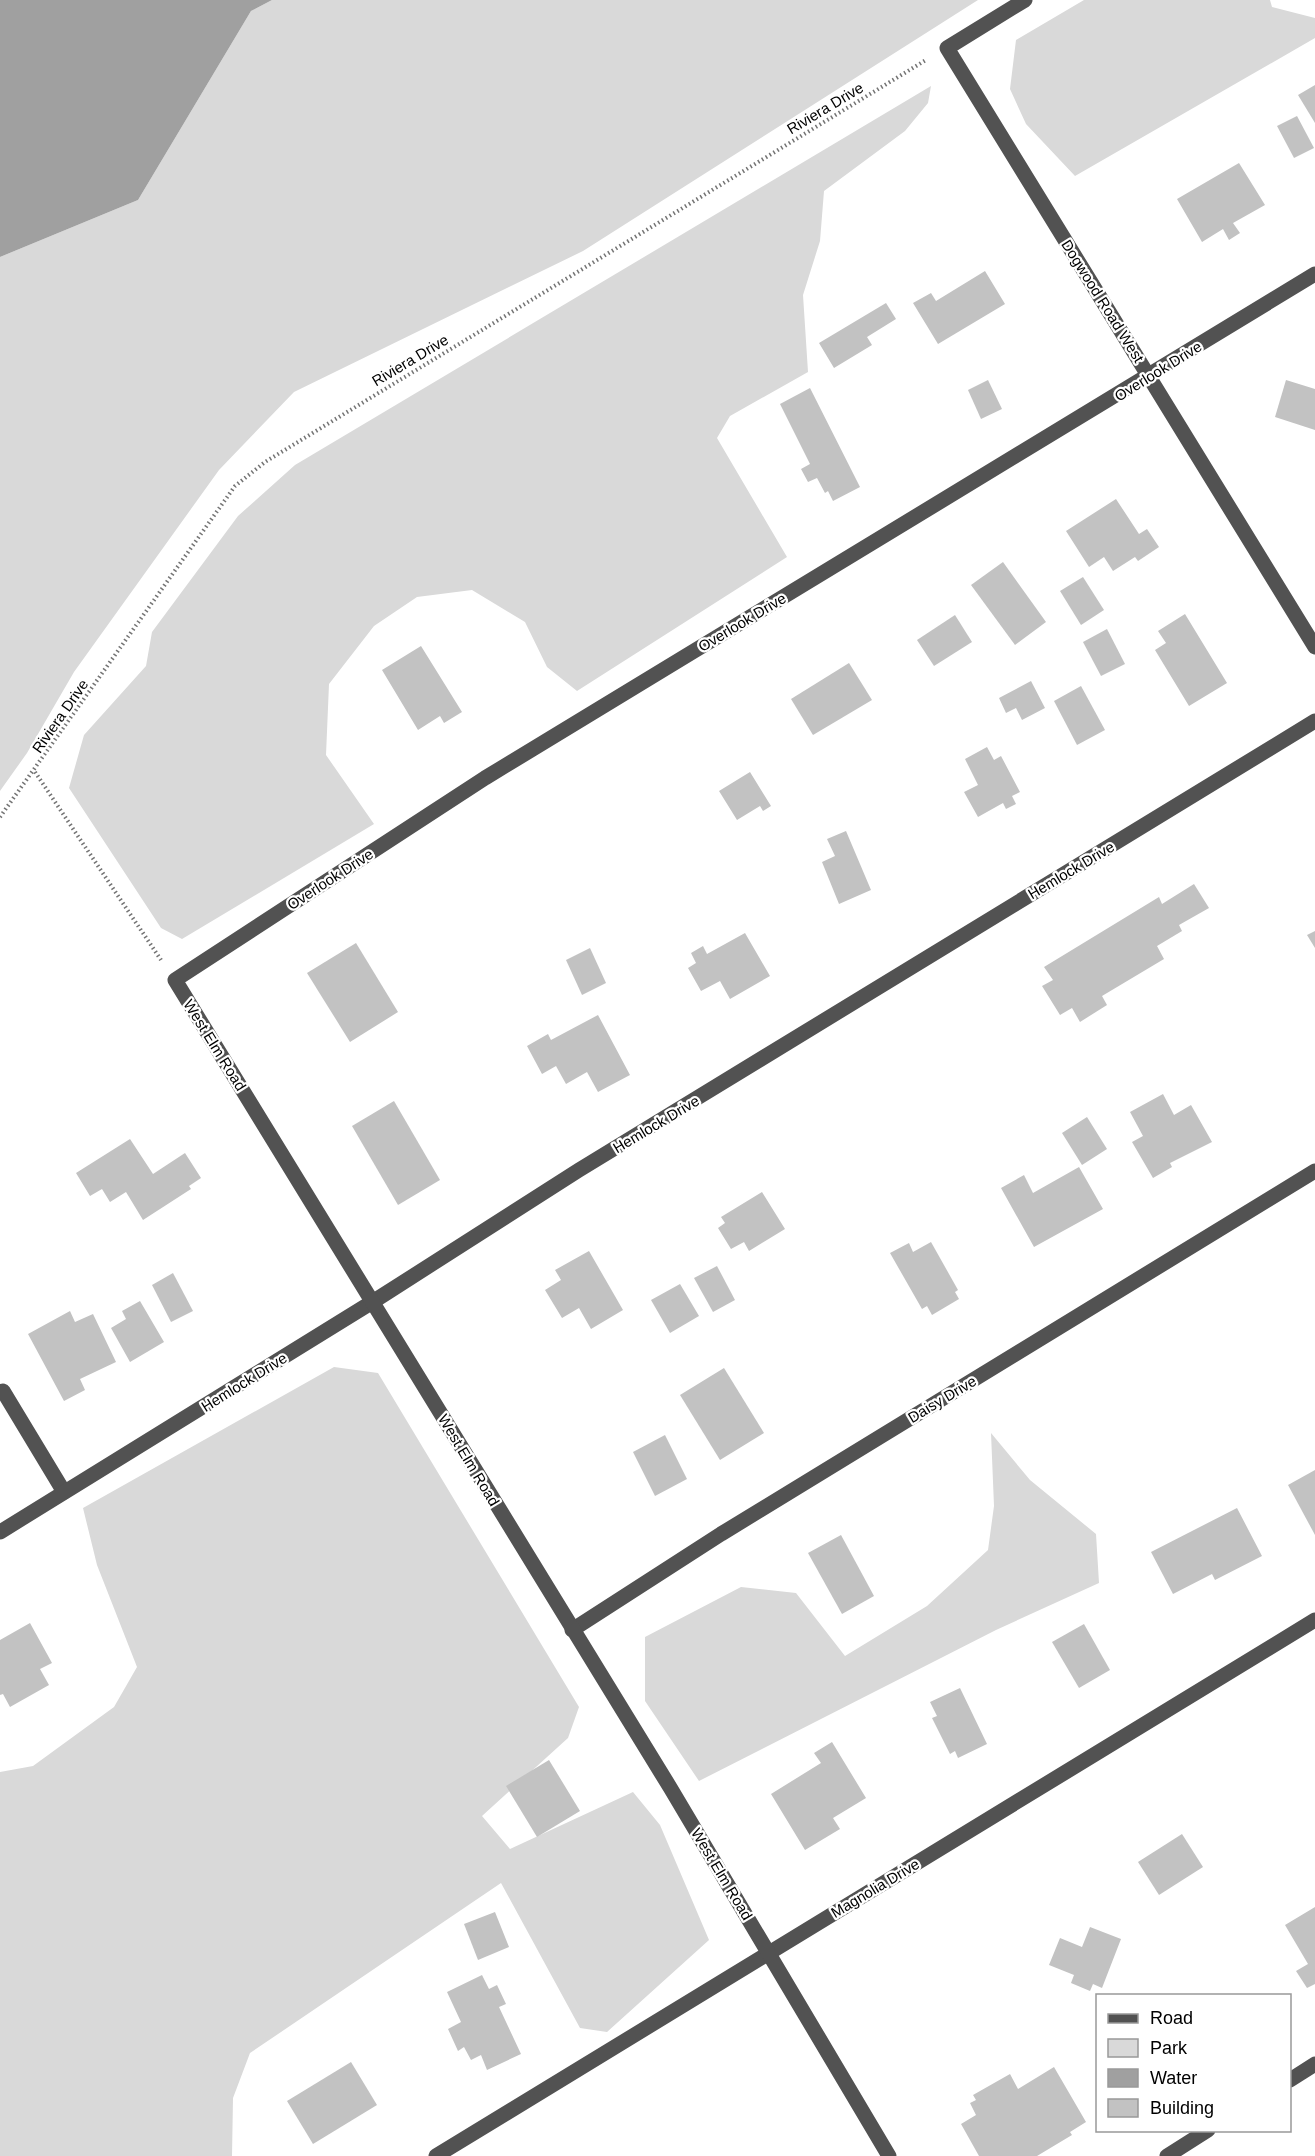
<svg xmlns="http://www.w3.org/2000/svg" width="1315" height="2156" font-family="Arial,sans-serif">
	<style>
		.green { fill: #d9d9d9 }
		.water { fill: #a0a0a0 }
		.building { fill: #c2c2c2 }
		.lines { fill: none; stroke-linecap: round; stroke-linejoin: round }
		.path { stroke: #747474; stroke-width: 4; stroke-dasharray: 1.5 3; stroke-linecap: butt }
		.minor { stroke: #525252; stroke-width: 15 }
		.labels { text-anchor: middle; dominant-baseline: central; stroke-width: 4.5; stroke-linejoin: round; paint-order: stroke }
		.street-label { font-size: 15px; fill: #000; stroke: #fff }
	</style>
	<rect width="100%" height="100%" fill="#fff"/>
	<!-- green -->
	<g class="green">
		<polygon points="272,0 978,0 583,251 294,392 219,470 74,672 27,753 0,791 0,257 138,200 251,11"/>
		<polygon points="1084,0 1270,0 1272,7 1315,18 1315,38 1075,176 1026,124 1010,89 1016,40"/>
		<polygon points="931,86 928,103 905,131 824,191 820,241 803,295 808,372 730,416 717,438 787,557 577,691 547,667 525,622 472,590 417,597 374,626 329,684 326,755 374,824 182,939 161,928 69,788 84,735 146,666 152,632 238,516 295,465"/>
		<polygon points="334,1367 378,1373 579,1707 568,1738 482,1816 510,1849 633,1792 660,1825 709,1940 607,2032 580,2028 501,1883 250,2053 233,2098 232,2156 0,2156 0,1772 33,1766 114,1707 137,1667 97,1565 83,1508"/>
		<polygon points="991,1433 1030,1480 1096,1534 1099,1583 996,1630 699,1781 645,1701 645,1637 741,1587 796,1593 845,1656 927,1606 988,1550 994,1506"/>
	</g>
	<!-- water -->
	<polygon class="water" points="0,0 272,0 251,11 138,200 0,257"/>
	<!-- building -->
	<g class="building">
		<polygon points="1315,85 1315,123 1298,95"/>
		<polygon points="1297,116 1314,148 1294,158 1277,126"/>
		<polygon points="1239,163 1265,205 1233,223 1240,233 1229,240 1223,229 1202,242 1177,199"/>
		<polygon points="985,271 1005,304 938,344 913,303 931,293 936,301"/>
		<polygon points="886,303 896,319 867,337 872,345 834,368 819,343"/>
		<polygon points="988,380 1002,409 981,419 968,390"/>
		<polygon points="1286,380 1315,389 1315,430 1275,417"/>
		<polygon points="810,388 860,487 833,501 828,491 825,493 817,478 808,482 801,469 810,464 780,404"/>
		<polygon points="1116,499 1139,534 1147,529 1159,547 1138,561 1135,557 1113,571 1104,557 1089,567 1066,531"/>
		<polygon points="1003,562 1046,622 1015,645 971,585"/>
		<polygon points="1083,577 1104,610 1081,625 1060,591"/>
		<polygon points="1185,614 1227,683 1189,706 1155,650 1166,643 1158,631"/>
		<polygon points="955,615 972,642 934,666 917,640"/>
		<polygon points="1107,629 1125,664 1101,676 1083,642"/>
		<polygon points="421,646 462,712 444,723 440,716 418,730 382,670"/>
		<polygon points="849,663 872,700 813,735 791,699"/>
		<polygon points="1031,681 1045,708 1022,720 1016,708 1006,713 999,698"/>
		<polygon points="1081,686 1105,730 1077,745 1054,701"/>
		<polygon points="987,747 994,760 1001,756 1020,792 1012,796 1016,804 1006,809 1003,803 978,817 964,792 978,785 965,759"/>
		<polygon points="750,772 771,806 763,811 760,806 737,820 719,791"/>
		<polygon points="846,831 871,890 839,904 822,862 835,856 827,839"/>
		<polygon points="1194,884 1209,908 1179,925 1182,931 1157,946 1164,959 1102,996 1107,1005 1080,1022 1072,1008 1060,1015 1042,986 1053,980 1044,967 1159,897 1162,904"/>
		<polygon points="1315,931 1315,948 1307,935"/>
		<polygon points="745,933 770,976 730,999 720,981 701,991 688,968 696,963 691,953 703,946 707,954"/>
		<polygon points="356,943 398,1012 350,1042 307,973"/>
		<polygon points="590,948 606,983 582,995 566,960"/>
		<polygon points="598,1015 630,1075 598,1092 587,1072 566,1084 556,1066 542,1074 527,1046 548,1034 551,1040"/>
		<polygon points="1163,1094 1174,1115 1191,1105 1212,1142 1170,1163 1172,1167 1153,1178 1132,1142 1143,1136 1130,1112"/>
		<polygon points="394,1101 440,1180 398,1205 352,1126"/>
		<polygon points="1087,1117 1107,1149 1082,1165 1062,1133"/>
		<polygon points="130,1139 153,1174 185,1153 201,1178 189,1186 191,1189 143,1220 126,1192 110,1202 102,1189 90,1196 76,1173"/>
		<polygon points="1079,1167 1103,1209 1034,1247 1001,1188 1024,1175 1033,1193"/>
		<polygon points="762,1192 785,1229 749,1251 744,1242 731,1249 718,1228 725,1223 721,1217"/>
		<polygon points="931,1242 958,1290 955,1292 959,1299 932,1315 927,1306 922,1309 890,1253 909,1243 913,1252"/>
		<polygon points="589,1251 623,1310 591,1329 579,1308 562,1318 545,1290 561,1280 555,1270"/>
		<polygon points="717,1266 735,1300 713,1312 694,1278"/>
		<polygon points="173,1273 193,1311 171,1322 152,1285"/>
		<polygon points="680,1284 699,1316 670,1333 651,1300"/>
		<polygon points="140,1301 164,1342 130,1362 111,1328 126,1319 122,1311"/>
		<polygon points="70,1311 75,1322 93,1314 116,1362 80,1379 85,1390 64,1401 28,1334"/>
		<polygon points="724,1368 764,1433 720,1460 680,1395"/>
		<polygon points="665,1435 687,1479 655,1496 633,1452"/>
		<polygon points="1315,1470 1315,1535 1288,1485"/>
		<polygon points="1237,1508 1262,1556 1215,1580 1212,1574 1173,1594 1151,1552"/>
		<polygon points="841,1535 874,1596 842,1614 808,1553"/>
		<polygon points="30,1623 52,1663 40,1669 49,1685 10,1707 3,1694 0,1695 0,1640"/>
		<polygon points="1084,1624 1110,1670 1079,1688 1052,1642"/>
		<polygon points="960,1688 987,1744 958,1758 955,1751 950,1754 932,1718 937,1716 930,1702"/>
		<polygon points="832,1742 866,1798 833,1818 840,1829 805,1850 771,1794 821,1763 814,1753"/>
		<polygon points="549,1760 580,1811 537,1837 506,1786"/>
		<polygon points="1182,1834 1203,1867 1159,1895 1138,1862"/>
		<polygon points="1315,1907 1315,1984 1307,1988 1296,1971 1308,1964 1285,1925"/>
		<polygon points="495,1912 509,1947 478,1960 464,1924"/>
		<polygon points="1090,1927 1121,1939 1102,1988 1093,1984 1090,1991 1071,1983 1074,1975 1049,1965 1060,1938 1082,1947"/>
		<polygon points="482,1975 489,1989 497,1985 506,2004 499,2007 521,2054 487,2070 481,2055 471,2060 464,2047 458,2051 448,2029 461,2022 447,1992"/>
		<polygon points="351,2062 377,2105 313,2144 287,2101"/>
		<polygon points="1054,2067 1086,2122 1070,2132 1072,2135 1037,2156 979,2156 961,2124 976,2115 970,2103 976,2100 973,2095 1010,2074 1018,2089"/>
	</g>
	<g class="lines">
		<!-- path -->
		<g class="path">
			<polyline points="35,772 161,960"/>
			<polyline points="0,817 235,486 265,462 926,60"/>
		</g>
		<!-- minor -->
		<g class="minor">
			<polyline points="1025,0 947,48 1315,647"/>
			<polyline points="3,1391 64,1492"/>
			<polyline points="0,1532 374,1301 579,1170 1315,721"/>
			<polyline points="572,1630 721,1534 1315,1171"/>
			<polyline points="1290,2080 1315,2064"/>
			<polyline points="436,2156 1315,1620"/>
			<polyline points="889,2156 671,1789 175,980 485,778 1315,274"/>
			<polyline points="1167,2156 1208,2130"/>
		</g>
	</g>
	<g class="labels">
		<!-- street labels -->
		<g class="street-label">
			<text transform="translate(825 108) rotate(-31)">Riviera Drive</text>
			<text transform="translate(1103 301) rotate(58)">Dogwood Road West</text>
			<text transform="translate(410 360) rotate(-31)">Riviera Drive</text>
			<text transform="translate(1158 371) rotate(-32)">Overlook Drive</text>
			<text transform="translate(742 622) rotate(-31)">Overlook Drive</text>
			<text transform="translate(60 716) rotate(-55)">Riviera Drive</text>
			<text transform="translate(1071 870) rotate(-31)">Hemlock Drive</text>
			<text transform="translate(330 879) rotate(-33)">Overlook Drive</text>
			<text transform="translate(215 1045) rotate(58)">West Elm Road</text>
			<text transform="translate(656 1124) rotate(-31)">Hemlock Drive</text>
			<text transform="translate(244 1382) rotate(-32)">Hemlock Drive</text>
			<text transform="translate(942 1399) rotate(-31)">Daisy Drive</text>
			<text transform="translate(469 1460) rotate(59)">West Elm Road</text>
			<text transform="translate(722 1874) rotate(59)">West Elm Road</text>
			<text transform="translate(875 1888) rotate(-31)">Magnolia Drive</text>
		</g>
	</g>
	<!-- legend -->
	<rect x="1096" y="1994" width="195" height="138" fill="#ffffff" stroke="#999999" stroke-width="1.5"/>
	<rect x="1108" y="2014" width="30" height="9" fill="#525252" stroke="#999999" stroke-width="1.5"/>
	<text x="1150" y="2024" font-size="18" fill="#000000">Road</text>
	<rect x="1108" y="2039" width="30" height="18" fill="#d9d9d9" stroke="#999999" stroke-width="1.5"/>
	<text x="1150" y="2054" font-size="18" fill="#000000">Park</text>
	<rect x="1108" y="2069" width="30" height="18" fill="#a0a0a0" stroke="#999999" stroke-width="1.5"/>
	<text x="1150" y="2084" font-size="18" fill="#000000">Water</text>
	<rect x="1108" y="2099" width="30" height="18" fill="#c2c2c2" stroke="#999999" stroke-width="1.5"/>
	<text x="1150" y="2114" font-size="18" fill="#000000">Building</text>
</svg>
